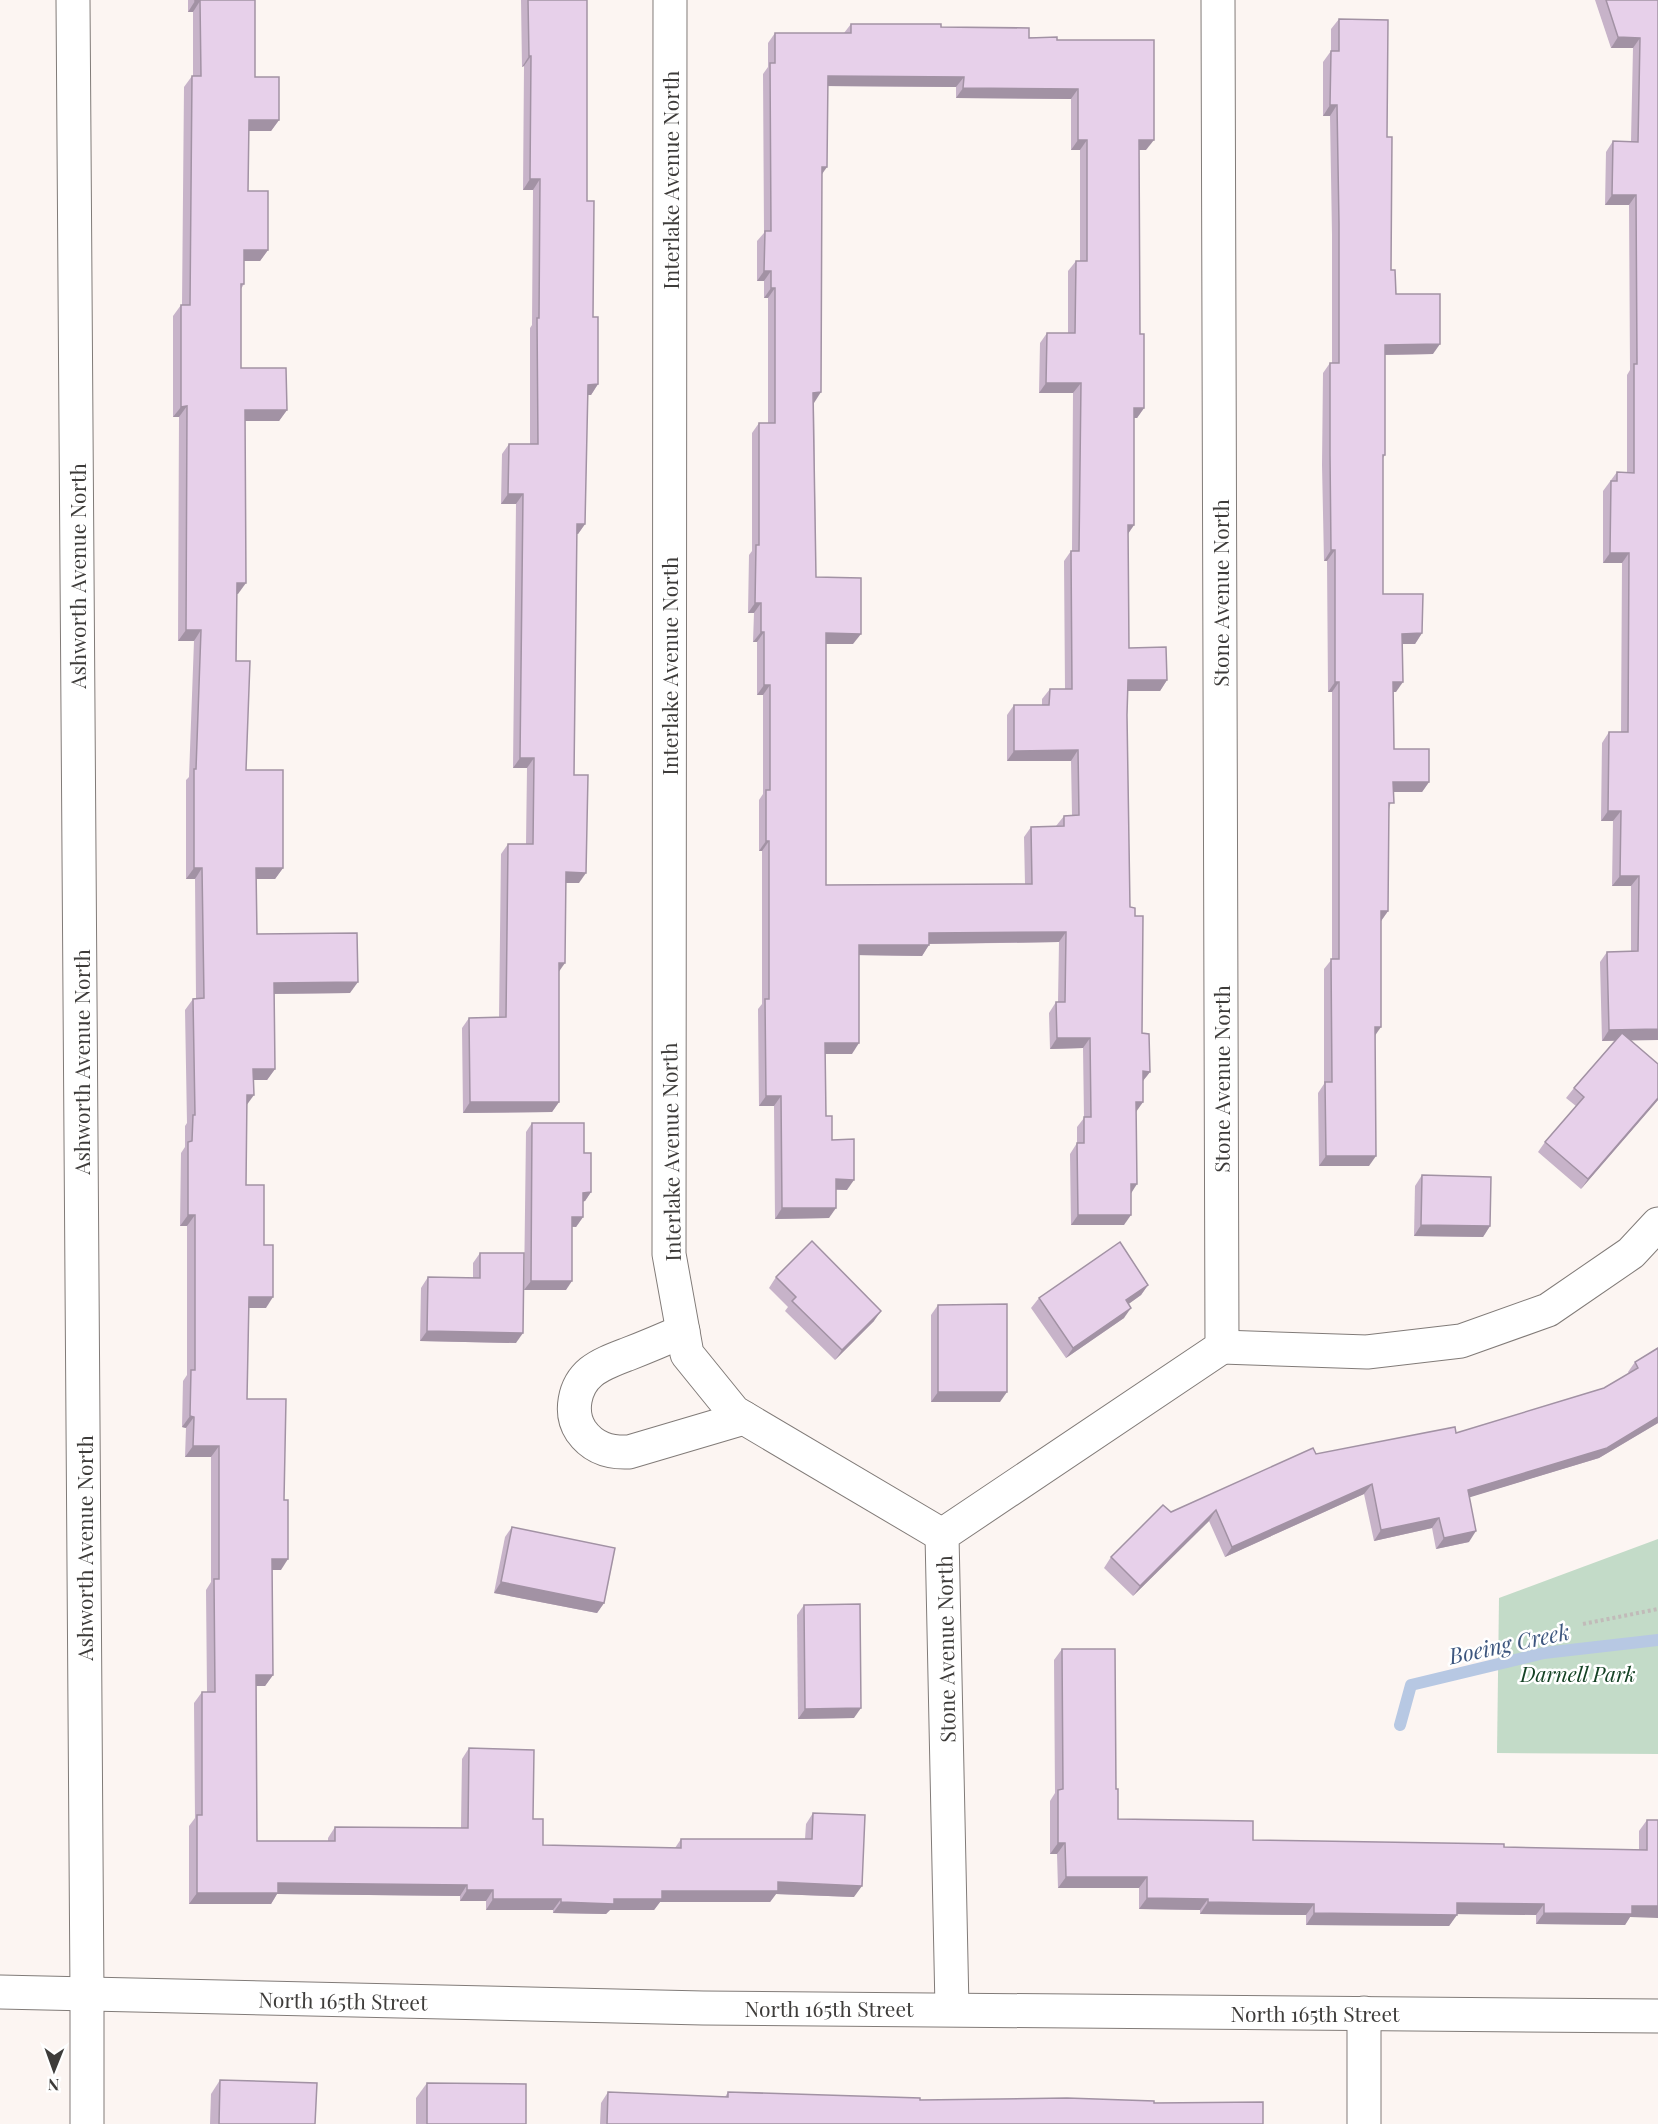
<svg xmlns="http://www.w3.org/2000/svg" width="1658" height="2124" font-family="'Playfair Display',serif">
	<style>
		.green { fill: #c3dbc8 }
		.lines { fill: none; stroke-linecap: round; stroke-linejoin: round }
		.stream { stroke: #b7c8e3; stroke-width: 12 }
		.minor-casing { stroke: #817b78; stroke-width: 35 }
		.path { stroke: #c1bbb9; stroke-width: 4; stroke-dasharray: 3 3; stroke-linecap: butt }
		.minor { stroke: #fff; stroke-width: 33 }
		.wall { fill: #c7b3c9; fill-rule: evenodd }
		.shaded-wall { fill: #a292a4 }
		.building { fill: #e7d0ea; stroke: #a292a4; stroke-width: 1.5; fill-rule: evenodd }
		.labels { text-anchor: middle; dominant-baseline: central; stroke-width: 5; stroke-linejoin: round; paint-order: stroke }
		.street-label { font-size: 21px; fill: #3e3c3a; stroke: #fff }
		.park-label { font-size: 21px; font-style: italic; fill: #144224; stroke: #fff }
		.water-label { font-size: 22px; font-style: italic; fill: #3d567e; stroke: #fff }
	</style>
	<rect width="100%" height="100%" fill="#fcf5f2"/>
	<!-- green -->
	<polygon class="green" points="1658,1539 1658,1754 1497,1753 1499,1598"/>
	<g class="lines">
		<!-- stream -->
		<polyline class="stream" points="1400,1725 1411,1685 1544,1653 1658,1640"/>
		<!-- minor casing -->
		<g class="minor-casing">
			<g id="minor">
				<polyline points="73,0 87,1994 87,2124"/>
				<polyline points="670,0 669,1254 687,1354 734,1412 942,1535"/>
				<path d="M683,1331C665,1339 646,1347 628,1354C615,1359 601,1364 591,1372C574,1386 569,1413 581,1431C593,1448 609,1453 629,1452L744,1418"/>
				<polyline points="1222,1347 1367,1352 1461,1341 1548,1310 1631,1253 1658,1224"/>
				<polyline points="0,1992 703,2008 1658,2016"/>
				<polyline points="952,2008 942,1535 1222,1347 1218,0"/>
				<polyline points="1364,2124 1364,2013"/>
			</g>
		</g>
		<!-- path -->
		<polyline class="path" points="1583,1624 1658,1609"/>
		<!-- minor -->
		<use href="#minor" class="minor"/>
	</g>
	<!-- wall -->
	<g class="wall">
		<polygon points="188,0 255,0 255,77 279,120 271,131 249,131 248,191 268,250 260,261 244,261 244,284 241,289 241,368 287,410 279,421 245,421 238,594 237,594 236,661 246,770 283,868 275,879 256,879 257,934 350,993 274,994 275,1069 267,1080 253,1080 247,1104 246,1185 264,1245 266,1308 249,1308 247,1399 281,1570 272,1570 273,1675 265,1686 256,1686 257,1841 328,1841 328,1838 335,1827 461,1828 462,1759 469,1748 533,1819 543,1845 675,1848 681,1839 805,1839 806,1824 813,1813 854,1897 776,1894 770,1902 660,1902 654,1910 610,1910 606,1914 553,1913 553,1910 486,1910 486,1901 460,1901 460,1896 277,1894 271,1904 189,1904 189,1826 195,1818 194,1703 202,1692 207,1692 206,1590 211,1582 211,1457 185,1457 186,1428 182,1427 183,1381 187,1375 187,1226 180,1226 181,1153 185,1147 185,1126 187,1123 185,1010 193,999 196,999 195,879 186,879 186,780 189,777 194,641 178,641 179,417 173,417 173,316 181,305 182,305 184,87 192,76 193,76 193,12 188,12"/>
		<polygon points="521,0 587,0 587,201 593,317 598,384 591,395 587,395 585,524 578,534 577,534 574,775 579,883 566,883 559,971 559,1102 552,1112 463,1113 462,1028 469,1018 499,1017 501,854 508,844 526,844 527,768 513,768 516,504 501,504 502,454 509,444 530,444 530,328 532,325 533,190 523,190 524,66 522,67"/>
		<polygon points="1595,0 1658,0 1658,1040 1631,1040 1658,1100 1581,1189 1538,1152 1545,1142 1576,1106 1566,1098 1574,1088 1615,1040 1602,1041 1600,962 1607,952 1631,951 1631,886 1612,886 1613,821 1601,821 1602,743 1609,732 1621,732 1622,563 1603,563 1603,491 1617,472 1627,472 1627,375 1630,370 1629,205 1605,205 1606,152 1613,141 1631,141 1633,48 1611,48"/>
		<polygon points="1339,19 1387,137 1391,270 1396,294 1433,354 1385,355 1385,455 1383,458 1383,594 1422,633 1415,644 1403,644 1396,692 1393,692 1394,749 1429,782 1422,792 1393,792 1389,810 1388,911 1381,921 1369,1166 1319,1166 1318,1093 1324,1084 1324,969 1332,959 1332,692 1328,692 1327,561 1324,561 1322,465 1323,373 1330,363 1332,363 1332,235 1330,116 1323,116 1323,62 1331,51 1331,29"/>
		<path d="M851,24L941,27L1057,40L1146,150H1139L1140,334L1144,408L1137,418H1134V525L1128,534L1129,648L1167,680L1160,691H1128L1127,715L1130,907L1135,916L1142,1033L1150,1072L1143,1081V1102L1136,1111L1131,1193L1124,1225H1071L1070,1154L1077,1143V1127L1084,1118L1083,1048L1050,1049L1049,1013L1056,1002H1058L1059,942L929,944L922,956L859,955L852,1054H825L826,1116L832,1140L847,1190H836L829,1218L775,1219L774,1106H759L758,1009L762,1004V851H759V800L763,794V695H757V642H753L754,613H748L749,555L752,551V433L759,423H768V298H764V281H757V241L764,233L763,74L768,67V43L775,33H844ZM828,86L956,87V98L1071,99V150H1080V261H1076L1068,271V333H1047L1040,343L1039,393H1073L1072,551H1071L1064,561L1065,689H1050L1042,699V705H1014L1007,715V761H1071L1072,815L1064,816L1056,826L1031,827L1024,837L1025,884L826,885V644H853L816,577L814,403L822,174Z"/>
		<polygon points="532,1123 584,1153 591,1192 585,1201 583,1202 583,1217 576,1227 572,1227 566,1290 524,1290 526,1132"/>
		<polygon points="1422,1175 1490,1226 1483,1237 1414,1236 1415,1186"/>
		<polygon points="480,1253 516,1343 420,1341 421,1288 428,1277 473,1278 473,1263"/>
		<polygon points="776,1277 874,1321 835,1360 785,1311 788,1307 769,1288"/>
		<polygon points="1148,1285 1141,1295 1128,1304 1124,1318 1066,1358 1031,1308 1039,1298"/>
		<polygon points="938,1305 1000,1402 931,1402 931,1315"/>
		<polygon points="1658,1348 1658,1423 1599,1458 1469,1497 1469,1542 1436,1549 1432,1528 1374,1541 1364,1494 1225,1557 1209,1521 1133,1596 1104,1568 1111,1557 1171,1512 1316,1454 1456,1433 1604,1388 1629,1374 1628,1372 1635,1362"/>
		<polygon points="512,1527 604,1603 597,1613 494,1593 505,1537"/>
		<polygon points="804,1605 854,1718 798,1719 797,1615"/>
		<polygon points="1062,1649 1116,1789 1118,1819 1253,1840 1504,1847 1639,1850 1639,1831 1647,1820 1658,1820 1630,1917 1625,1925 1536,1924 1536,1915 1457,1914 1449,1926 1306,1925 1306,1915 1200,1914 1200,1910 1139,1909 1139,1888 1058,1888 1057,1854 1050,1854 1050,1801 1055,1793 1054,1660"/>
		<polygon points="220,2080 315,2124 210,2124 211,2094"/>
		<polygon points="427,2083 526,2124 416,2124 416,2098"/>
		<polygon points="608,2092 725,2097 728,2092 920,2100 1154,2103 1263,2124 600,2124 601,2103"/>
	</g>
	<!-- shaded-wall -->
	<g class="shaded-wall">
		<polygon points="195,1 200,1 193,12 188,12"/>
		<polygon points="1618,37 1640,38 1633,48 1611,48"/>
		<polygon points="529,56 531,56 524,66 522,67"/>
		<polygon points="828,76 964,77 956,87 821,86"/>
		<polygon points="963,88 1078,89 1071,99 956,98"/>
		<polygon points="1330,105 1337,105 1330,116 1323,116"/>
		<polygon points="249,120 279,120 271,131 241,131"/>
		<polygon points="1078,140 1087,140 1080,150 1071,150"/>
		<polygon points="1139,140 1154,140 1146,150 1132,150"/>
		<polygon points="822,167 827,167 820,177"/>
		<polygon points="530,179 540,179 533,190 523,190"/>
		<polygon points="1612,195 1636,195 1629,205 1605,205"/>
		<polygon points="244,250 268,250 260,261 237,261"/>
		<polygon points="764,271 771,271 764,281 757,281"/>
		<polygon points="771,288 775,288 768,298 764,298"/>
		<polygon points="1440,344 1433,354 1378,355 1385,345"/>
		<polygon points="1046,383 1081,383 1073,393 1039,393"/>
		<polygon points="598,384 591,395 580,395 588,385"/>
		<polygon points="821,392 814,403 813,393"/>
		<polygon points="187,406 179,417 173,417 181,407"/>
		<polygon points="1134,408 1144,408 1137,418 1127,418"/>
		<polygon points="245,410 287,410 279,421 237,421"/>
		<polygon points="508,494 523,494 516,504 501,504"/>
		<polygon points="577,524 585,524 578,534 570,534"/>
		<polygon points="1128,525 1134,525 1127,535"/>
		<polygon points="1331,550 1335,550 1327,561 1324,561"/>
		<polygon points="1610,553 1629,553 1622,563 1603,563"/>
		<polygon points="237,583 246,583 238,594 229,594"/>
		<polygon points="755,603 761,603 754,613 748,613"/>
		<polygon points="186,630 201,630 194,641 178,641"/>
		<polygon points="761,632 764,632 757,642 753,642"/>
		<polygon points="826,633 861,634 853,644 819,644"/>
		<polygon points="1422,633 1415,644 1395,644 1402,634"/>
		<polygon points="1128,680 1167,680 1160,691 1121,691"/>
		<polygon points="1335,682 1339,682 1332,692 1328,692"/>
		<polygon points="1393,682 1403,682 1396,692 1386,692"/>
		<polygon points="764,685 770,685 763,695 757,695"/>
		<polygon points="1078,750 1071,761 1007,761 1014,751"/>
		<polygon points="520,758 534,758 527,768 513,768"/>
		<polygon points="1393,782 1429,782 1422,792 1386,792"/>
		<polygon points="1608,811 1621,811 1613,821 1601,821"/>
		<polygon points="766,841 769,841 762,851 759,851"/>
		<polygon points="194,868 202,868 195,879 186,879"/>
		<polygon points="256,868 283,868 275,879 249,879"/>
		<polygon points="566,872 586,873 579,883 559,883"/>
		<polygon points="1620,876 1639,876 1631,886 1612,886"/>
		<polygon points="1381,911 1388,911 1381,921"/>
		<polygon points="1066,932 1059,942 922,944 929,933"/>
		<polygon points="859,945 929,945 922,956 852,955"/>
		<polygon points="559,963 565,963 558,973"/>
		<polygon points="358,982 350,993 266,994 274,983"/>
		<polygon points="1375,1027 1381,1027 1374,1037"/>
		<polygon points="1658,1029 1658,1040 1602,1041 1609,1030"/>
		<polygon points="1057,1038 1090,1038 1083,1048 1050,1049"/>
		<polygon points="825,1043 859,1043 852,1054 818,1054"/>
		<polygon points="253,1069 275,1069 267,1080 246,1080"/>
		<polygon points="1143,1071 1150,1072 1142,1082"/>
		<polygon points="247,1095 254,1095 246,1106"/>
		<polygon points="766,1096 781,1096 774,1106 759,1106"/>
		<polygon points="1658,1098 1658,1100 1581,1189 1588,1179"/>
		<polygon points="470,1102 559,1102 552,1112 463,1113"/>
		<polygon points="1136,1102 1143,1102 1136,1112"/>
		<polygon points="1326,1156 1376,1156 1369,1166 1319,1166"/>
		<polygon points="836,1179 854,1180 847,1190 829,1189"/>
		<polygon points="1131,1184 1137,1184 1130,1195"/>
		<polygon points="591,1192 585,1201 576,1202 583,1193"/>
		<polygon points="782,1208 836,1208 829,1218 775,1219"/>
		<polygon points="188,1215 195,1215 187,1226 180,1226"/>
		<polygon points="1078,1215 1131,1215 1124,1225 1071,1225"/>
		<polygon points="572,1217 583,1217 576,1227 565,1226"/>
		<polygon points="1421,1225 1490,1226 1483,1237 1414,1236"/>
		<polygon points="531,1281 572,1281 566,1290 524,1290"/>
		<polygon points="1148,1285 1141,1295 1119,1311 1126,1300"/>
		<polygon points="249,1297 273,1297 266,1308 241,1308"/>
		<polygon points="1131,1308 1124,1318 1066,1358 1073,1348"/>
		<polygon points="881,1311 874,1321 835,1360 842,1350"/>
		<polygon points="427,1331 523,1333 516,1343 420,1341"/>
		<polygon points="938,1392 1007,1392 1000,1402 931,1402"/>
		<polygon points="190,1416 194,1417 186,1428 182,1427"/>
		<polygon points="1658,1417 1658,1423 1599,1458 1461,1500 1468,1490"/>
		<polygon points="193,1446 219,1446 211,1457 185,1457"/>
		<polygon points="1372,1484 1364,1494 1225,1557 1232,1547"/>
		<polygon points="1216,1510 1209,1521 1133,1596 1140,1586"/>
		<polygon points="1439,1518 1432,1528 1374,1541 1381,1530"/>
		<polygon points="1476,1531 1469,1542 1436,1549 1444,1538"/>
		<polygon points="272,1559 288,1559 281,1570 264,1570"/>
		<polygon points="501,1582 604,1603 597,1613 494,1593"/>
		<polygon points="256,1675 273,1675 265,1686 248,1686"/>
		<polygon points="861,1708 854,1718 798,1719 805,1709"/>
		<polygon points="1058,1843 1065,1843 1057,1854 1050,1854"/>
		<polygon points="1066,1877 1147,1877 1139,1888 1058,1888"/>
		<polygon points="778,1882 862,1886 854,1897 776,1894 770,1902 660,1902 654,1910 610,1910 606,1914 553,1913 561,1902 614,1899 662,1891"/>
		<polygon points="278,1883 467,1885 460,1896 277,1894 271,1904 189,1904 197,1893"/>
		<polygon points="467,1890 493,1890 486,1901 460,1901"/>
		<polygon points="1147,1898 1208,1899 1200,1910 1139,1909"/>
		<polygon points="493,1899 561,1899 553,1910 486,1910"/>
		<polygon points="1208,1902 1314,1904 1306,1915 1200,1914"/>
		<polygon points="1457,1903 1544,1904 1536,1915 1449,1914"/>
		<polygon points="1632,1906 1658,1906 1658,1918 1630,1917 1625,1925 1536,1924 1544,1913"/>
		<polygon points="1314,1913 1457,1915 1449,1926 1306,1925"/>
	</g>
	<!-- building -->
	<g class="building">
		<polygon points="195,0 255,0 255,77 279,77 279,120 249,120 248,191 268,191 268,250 244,250 244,284 241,284 241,368 286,368 287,410 245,410 246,583 237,583 236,661 250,661 246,770 283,770 283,868 256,868 257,934 357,933 358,982 274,983 275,1069 253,1069 254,1095 247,1095 246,1185 264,1185 264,1245 273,1245 273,1297 249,1297 247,1399 286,1399 284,1500 288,1500 288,1559 272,1559 273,1675 256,1675 257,1841 335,1841 335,1827 468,1828 469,1748 534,1750 533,1819 543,1819 543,1845 681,1848 681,1839 812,1839 813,1813 865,1815 862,1886 778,1882 778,1891 662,1891 662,1899 614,1899 614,1904 561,1902 561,1899 493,1899 493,1890 467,1890 467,1885 278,1883 278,1893 197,1893 197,1815 202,1815 202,1692 215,1692 214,1579 219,1579 219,1446 193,1446 194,1417 190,1416 191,1370 195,1370 195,1215 188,1215 188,1142 192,1141 193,1115 195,1115 193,999 204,998 202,868 194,868 194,769 196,769 201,630 186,630 187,406 181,407 181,305 190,305 192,76 201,76 200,1 195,1"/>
		<polygon points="528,0 587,0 587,201 594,201 593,317 598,317 598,384 588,385 585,524 577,524 574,775 588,775 586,873 566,872 565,963 559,963 559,1102 470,1102 469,1018 506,1017 508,844 533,844 534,758 520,758 523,494 508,494 509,444 538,444 537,318 539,318 540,179 530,179 531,56 529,56"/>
		<polygon points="1606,0 1658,0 1658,1029 1609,1030 1607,952 1638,951 1639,876 1620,876 1621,811 1608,811 1609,732 1628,732 1629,553 1610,553 1611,481 1617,481 1617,472 1634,473 1634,364 1637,364 1636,195 1612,195 1613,141 1638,142 1640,38 1618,37"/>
		<polygon points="1339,19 1388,20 1387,137 1392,137 1391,270 1395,270 1396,294 1440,294 1440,344 1385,345 1385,455 1383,455 1383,594 1423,594 1422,633 1402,634 1403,682 1393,682 1394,749 1429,749 1429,782 1393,782 1394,803 1389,803 1388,911 1381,911 1381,1027 1375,1027 1376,1156 1326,1156 1325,1082 1332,1082 1331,959 1339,959 1339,682 1335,682 1335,550 1331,550 1330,455 1330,363 1339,363 1339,224 1337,105 1330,105 1331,51 1339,51"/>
		<path d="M851,24H941V27L1029,28V38L1057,37V40H1154V140H1139L1140,334H1144V408H1134V525H1128L1129,648L1166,647L1167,680H1128L1127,715L1130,907L1135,908V916H1143L1142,1033L1149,1034L1150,1072L1143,1071V1102H1136L1137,1184H1131V1215H1078L1077,1143H1084V1117H1091L1090,1038H1057L1056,1002H1065L1066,932L929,933V945H859V1043H825L826,1116H832V1140L854,1139V1180L836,1179V1208H782L781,1096H766L765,999H769V841H766V790H770V685H764V632H761V603H755L756,545H759V423H775V288H771V271H764L765,231H771L770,63H775V33H851ZM828,76L964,77L963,88L1078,89V140H1087V261H1076L1075,333H1047L1046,383H1081L1079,551H1071L1072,689H1050L1049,705H1014V751L1078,750L1079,815L1064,816V826L1031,827L1032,884L826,885V633L861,634V578L816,577L813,393L821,392L822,167H827Z"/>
		<polygon points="1622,1033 1658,1064 1658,1098 1588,1179 1545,1142 1584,1097 1574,1088"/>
		<polygon points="532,1123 584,1123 584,1153 591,1153 591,1192 583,1193 583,1217 572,1217 572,1281 531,1281"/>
		<polygon points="1422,1175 1491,1177 1490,1226 1421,1225"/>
		<polygon points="812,1241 881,1311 842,1350 792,1301 796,1297 776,1277"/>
		<polygon points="1120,1242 1148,1285 1126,1300 1131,1308 1073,1348 1039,1298"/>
		<polygon points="480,1253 524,1253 523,1333 427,1331 428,1277 480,1278"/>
		<polygon points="1007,1304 1007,1392 938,1392 938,1305"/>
		<polygon points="1658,1348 1658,1417 1607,1448 1468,1490 1476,1531 1444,1538 1439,1518 1381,1530 1372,1484 1232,1547 1216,1510 1140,1586 1111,1557 1163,1505 1171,1512 1313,1448 1316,1454 1455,1427 1456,1433 1604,1388 1638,1368 1635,1362"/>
		<polygon points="512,1527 615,1548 604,1603 501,1582"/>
		<polygon points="860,1604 861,1708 805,1709 804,1605"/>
		<polygon points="1062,1649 1115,1649 1116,1789 1118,1789 1118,1819 1253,1821 1253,1840 1504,1844 1504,1847 1647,1850 1647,1820 1658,1820 1658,1906 1632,1906 1632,1914 1544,1913 1544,1904 1457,1903 1457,1915 1314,1913 1314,1904 1208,1902 1208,1899 1147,1898 1147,1877 1066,1877 1065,1843 1058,1843 1058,1790 1063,1789"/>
		<polygon points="220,2080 317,2083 315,2124 219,2124"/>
		<polygon points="427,2083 526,2084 526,2124 427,2124"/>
		<polygon points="608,2092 728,2097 728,2092 920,2098 920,2100 1067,2098 1154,2101 1154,2103 1263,2102 1263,2124 607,2124"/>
	</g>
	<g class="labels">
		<!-- street labels -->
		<g class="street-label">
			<text transform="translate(670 180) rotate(-90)">Interlake Avenue North</text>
			<text transform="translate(77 576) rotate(-90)">Ashworth Avenue North</text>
			<text transform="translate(1220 593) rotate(-90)">Stone Avenue North</text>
			<text transform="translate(669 666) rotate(-90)">Interlake Avenue North</text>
			<text transform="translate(81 1062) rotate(-90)">Ashworth Avenue North</text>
			<text transform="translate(1221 1079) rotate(-90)">Stone Avenue North</text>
			<text transform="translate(670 1152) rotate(-91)">Interlake Avenue North</text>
			<text transform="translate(84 1548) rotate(-90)">Ashworth Avenue North</text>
			<text transform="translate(945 1649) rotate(-91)">Stone Avenue North</text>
			<text transform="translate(343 2000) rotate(1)">North 165th Street</text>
			<text x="829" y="2008">North 165th Street</text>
			<text x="1315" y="2013">North 165th Street</text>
		</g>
		<!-- park labels -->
		<g class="park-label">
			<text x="1578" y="1673">Darnell Park</text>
		</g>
		<!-- water labels -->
		<g class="water-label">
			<text transform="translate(1509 1643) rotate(-12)">Boeing Creek</text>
		</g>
	</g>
	<!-- north arrow -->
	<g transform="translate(54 2070) rotate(181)" stroke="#ffffff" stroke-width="4.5" paint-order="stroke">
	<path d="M0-4.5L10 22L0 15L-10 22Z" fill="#3e3c3a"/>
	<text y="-9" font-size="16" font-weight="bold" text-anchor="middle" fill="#3e3c3a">N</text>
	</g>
</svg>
